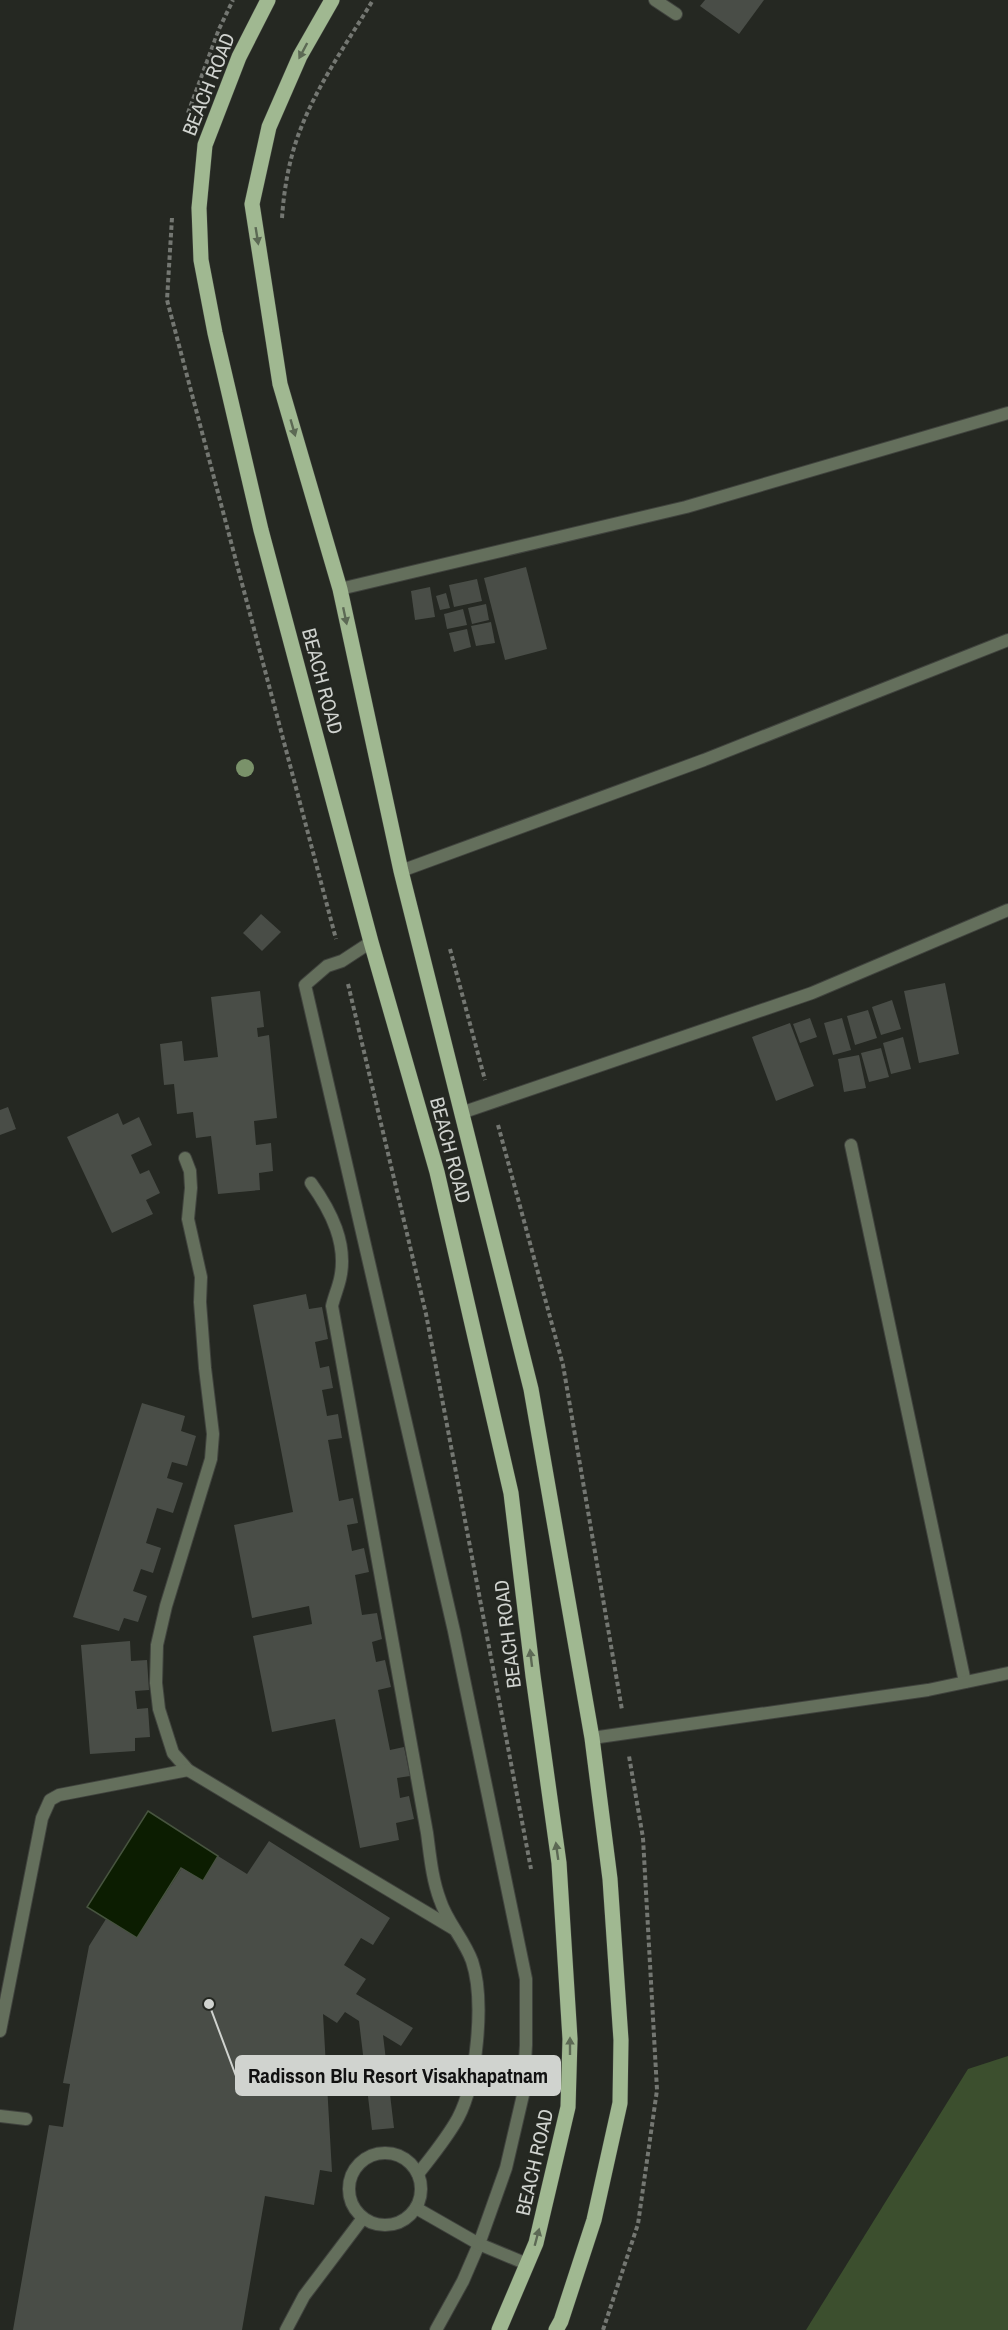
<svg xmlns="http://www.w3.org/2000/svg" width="1008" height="2330" font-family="'Archivo Narrow',sans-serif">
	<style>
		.green { fill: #3c4f2e }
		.water { fill: #0c1d01; stroke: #47543f; stroke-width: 1.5 }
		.building { fill: #494d47 }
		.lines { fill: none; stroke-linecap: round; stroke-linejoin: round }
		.service-casing { stroke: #40433e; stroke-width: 14 }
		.minor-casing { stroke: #40433e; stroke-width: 14 }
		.primary-casing { stroke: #40433e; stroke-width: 16 }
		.path { stroke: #747772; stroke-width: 4; stroke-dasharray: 4.5 3; stroke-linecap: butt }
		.service { stroke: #646f5c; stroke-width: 12 }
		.minor { stroke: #646f5c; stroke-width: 12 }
		.primary { stroke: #a0b891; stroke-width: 15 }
		.tree { fill: #7a926a }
		.oneway { fill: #5c6954 }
		.labels { text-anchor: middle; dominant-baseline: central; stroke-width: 4.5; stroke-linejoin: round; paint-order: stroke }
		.street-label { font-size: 20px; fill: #d0d3cf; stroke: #252822 }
		.leader { fill: none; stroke: #d0d3cf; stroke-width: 2 }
		.callout-dot { fill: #d0d3cf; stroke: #252822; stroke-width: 2 }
		.callout { fill: #d0d3cf; stroke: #d0d3cf; stroke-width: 2 }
		.callout-label { font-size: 21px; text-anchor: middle; font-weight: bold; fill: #111 }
	</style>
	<rect width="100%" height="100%" fill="#252822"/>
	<!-- green -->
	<polygon class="green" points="1008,2056 1008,2330 806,2330 968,2069"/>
	<!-- water -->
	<polygon class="water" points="148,1811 218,1856 203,1881 181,1868 137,1938 87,1907"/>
	<!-- building -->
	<g class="building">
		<polygon points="705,0 764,0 739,34 700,6"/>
		<polygon points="526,567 547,649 505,660 484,578"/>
		<polygon points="477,579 482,601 454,607 449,585"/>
		<polygon points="430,587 435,617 415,620 411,591"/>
		<polygon points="446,593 450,608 440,610 436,596"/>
		<polygon points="486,604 489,620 472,624 468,608"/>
		<polygon points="463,609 467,625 447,629 444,614"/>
		<polygon points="491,622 495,643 476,646 471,626"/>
		<polygon points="467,629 471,647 454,652 449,633"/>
		<polygon points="261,914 281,932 262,951 243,933"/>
		<polygon points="945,983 959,1054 919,1063 904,991"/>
		<polygon points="260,991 264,1027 257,1028 258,1037 269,1035 277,1118 254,1121 256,1145 271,1143 273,1171 259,1173 260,1190 218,1194 211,1136 196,1138 193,1112 177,1114 174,1084 164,1085 160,1044 182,1041 184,1061 218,1057 211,997"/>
		<polygon points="892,1000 901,1029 881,1035 872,1007"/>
		<polygon points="868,1010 877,1038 855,1045 847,1016"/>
		<polygon points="810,1018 817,1037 800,1043 793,1024"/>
		<polygon points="842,1018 851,1050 833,1055 824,1023"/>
		<polygon points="790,1023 814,1086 776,1101 752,1037"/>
		<polygon points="903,1037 911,1069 891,1074 883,1043"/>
		<polygon points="881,1048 889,1077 869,1082 861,1053"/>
		<polygon points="859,1055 866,1088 844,1092 838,1059"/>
		<polygon points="8,1107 16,1129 0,1135 0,1110"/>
		<polygon points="118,1113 123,1125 139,1117 152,1145 131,1155 140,1174 149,1170 160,1193 146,1200 153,1214 112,1233 67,1137"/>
		<polygon points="306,1294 309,1309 322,1307 328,1339 315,1342 320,1368 329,1366 333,1388 322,1390 327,1416 338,1414 342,1438 328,1440 339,1501 353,1498 358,1523 347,1525 352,1551 364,1548 369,1572 355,1575 362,1615 377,1613 382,1639 372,1642 376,1662 385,1660 391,1687 378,1690 390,1750 404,1747 410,1776 397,1778 400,1798 409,1796 414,1819 396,1823 399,1840 360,1848 335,1719 272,1732 253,1636 312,1624 309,1606 252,1618 234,1525 293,1512 253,1305"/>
		<polygon points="142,1403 185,1416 181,1431 196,1436 187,1466 172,1462 167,1478 183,1483 173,1513 157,1508 146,1543 161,1548 153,1573 141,1569 133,1591 147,1596 138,1622 124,1618 119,1631 73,1617"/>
		<polygon points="130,1641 131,1661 147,1660 149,1690 135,1691 137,1709 148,1708 150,1737 135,1738 135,1751 90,1754 81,1645"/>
		<polygon points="269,1841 390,1918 373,1945 361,1938 344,1965 366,1979 356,1994 413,2028 401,2046 383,2035 394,2128 372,2130 359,2021 345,2012 337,2023 323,2014 332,2172 320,2170 314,2205 265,2196 242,2330 13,2330 49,2125 63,2127 70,2084 63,2083 89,1946 106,1919 137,1938 182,1868 203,1881 218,1856 247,1874"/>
	</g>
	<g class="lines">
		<!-- service casing -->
		<g class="service-casing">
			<g id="service">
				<polyline points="655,0 676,14"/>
				<polyline points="401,871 704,760 1008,640"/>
				<polyline points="371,942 342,961 327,966 305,985 454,1631 526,1979 526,2045 523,2095 506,2168 479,2244 463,2281 436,2330"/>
				<polyline points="461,1113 812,993 1008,910"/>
				<polyline points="851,1145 965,1682"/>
				<polyline points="185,1158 190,1171 191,1188 188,1219 201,1277 200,1302 205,1368 213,1434 211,1459 166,1606 157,1645 156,1683 159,1709 173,1753 188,1770 454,1929"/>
				<path d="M311,1183C331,1211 348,1244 340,1279C338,1288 334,1297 332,1306L427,1833C430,1855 432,1879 440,1900C447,1922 464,1939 472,1961C485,2000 477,2082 458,2118C447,2138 432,2156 418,2174"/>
				<polyline points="592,1738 928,1690 1008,1673"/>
				<polyline points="0,2031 42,1818 50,1800 59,1795 188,1770"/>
				<polyline points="0,2116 26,2119"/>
				<circle cx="385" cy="2189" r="36"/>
				<polyline points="416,2208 479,2244 527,2264"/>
				<polyline points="286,2330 304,2296 363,2218"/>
			</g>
		</g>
		<!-- minor casing -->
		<g class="minor-casing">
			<polyline id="minor" points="340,589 686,507 1008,413"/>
		</g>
		<!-- primary casing -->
		<g class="primary-casing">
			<g id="primary">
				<polyline points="268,0 239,57 205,145 199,208 201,260 215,333 261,530 371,942 437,1172 511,1493 533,1676 559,1863 570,2039 568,2107 536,2243 499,2330"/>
				<polyline points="332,0 300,56 269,127 252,204 280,384 340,589 401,871 531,1389 592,1738 610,1879 621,2040 620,2103 594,2220 561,2321 556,2330"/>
			</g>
		</g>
		<!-- path -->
		<g class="path">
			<polyline points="188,113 219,29 233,0"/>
			<polyline points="172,218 167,300 336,939"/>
			<path d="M282,218C284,189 289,160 299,133C317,85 347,43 373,0"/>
			<polyline points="450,949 485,1080"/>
			<polyline points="348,984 426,1314 531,1869"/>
			<polyline points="498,1125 563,1365 622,1710"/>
			<polyline points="603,2330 638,2224 657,2090 643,1838 629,1756"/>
		</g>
		<!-- service -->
		<use href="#service" class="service"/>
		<!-- minor -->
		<use href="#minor" class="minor"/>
		<!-- primary -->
		<use href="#primary" class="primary"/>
	</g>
	<!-- trees -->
	<circle class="tree" cx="245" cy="768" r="9"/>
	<!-- one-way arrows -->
	<defs><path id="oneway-solid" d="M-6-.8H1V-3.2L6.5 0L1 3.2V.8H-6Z" transform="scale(1.5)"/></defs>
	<g class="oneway">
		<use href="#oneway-solid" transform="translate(303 51) rotate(118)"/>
		<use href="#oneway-solid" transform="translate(257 236) rotate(81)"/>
		<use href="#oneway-solid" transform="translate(293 428) rotate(74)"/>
		<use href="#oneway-solid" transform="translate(345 616) rotate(78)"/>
		<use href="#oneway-solid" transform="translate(531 1658) rotate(-97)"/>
		<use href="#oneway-solid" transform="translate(557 1851) rotate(-98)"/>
		<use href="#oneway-solid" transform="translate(570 2046) rotate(-90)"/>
		<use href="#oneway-solid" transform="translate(537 2237) rotate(-75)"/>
	</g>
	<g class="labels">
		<!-- street labels -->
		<g class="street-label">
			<text transform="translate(208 84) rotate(-68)">BEACH ROAD</text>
			<text transform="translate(323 681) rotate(75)">BEACH ROAD</text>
			<text transform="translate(451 1150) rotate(75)">BEACH ROAD</text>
			<text transform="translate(507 1634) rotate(-97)">BEACH ROAD</text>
			<text transform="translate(534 2162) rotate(-77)">BEACH ROAD</text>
		</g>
	</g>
	<!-- callouts -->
	<path class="leader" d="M209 2004L236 2076"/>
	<circle class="callout-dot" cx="209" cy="2004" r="6"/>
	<rect class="callout" x="236" y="2056" width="324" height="39" rx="6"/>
	<g class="callout-label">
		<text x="398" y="2083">Radisson Blu Resort Visakhapatnam</text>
	</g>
</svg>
